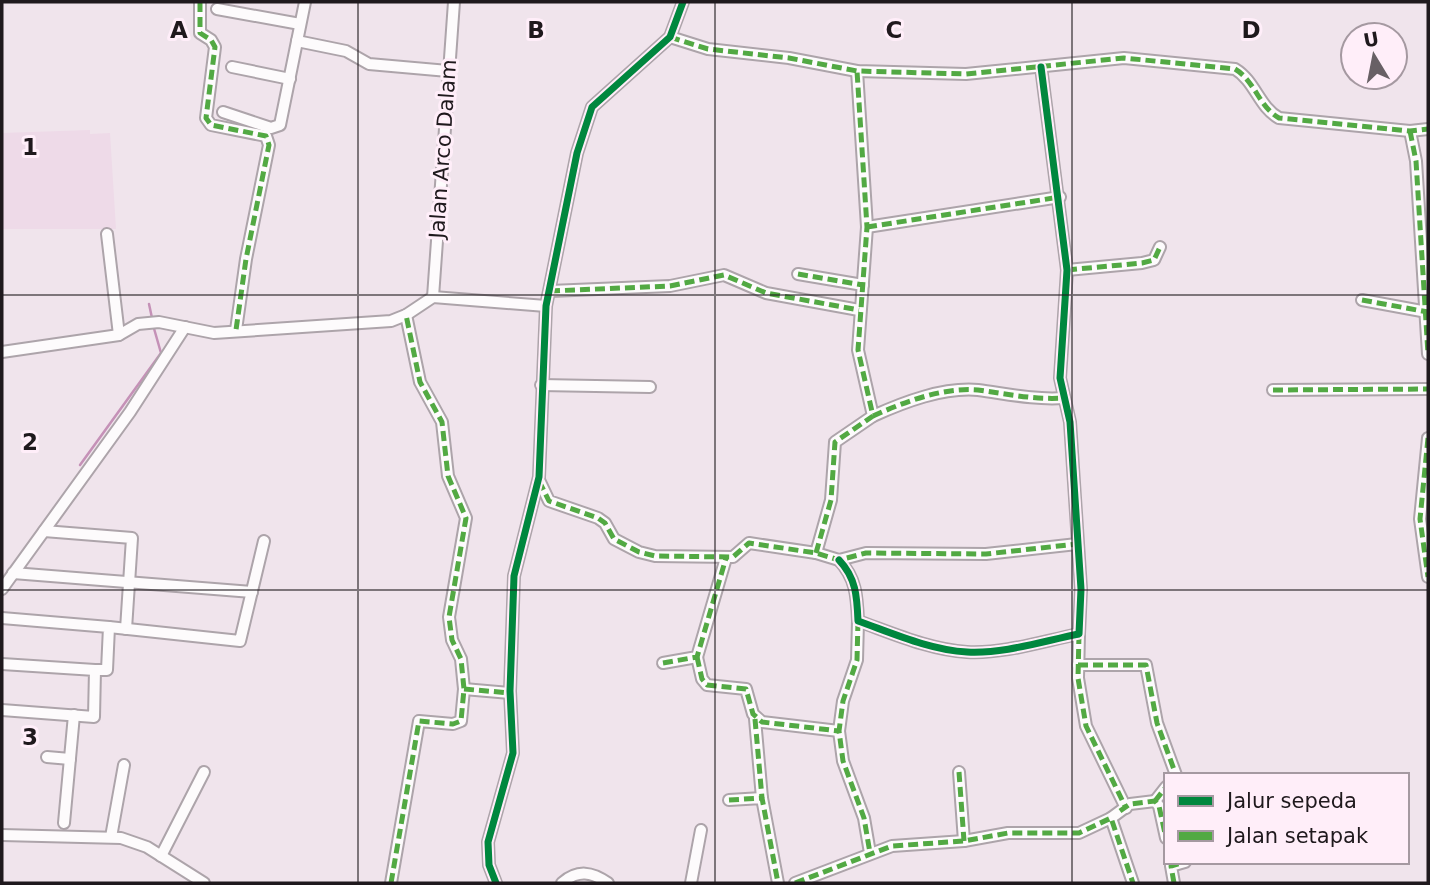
<svg xmlns="http://www.w3.org/2000/svg" width="1430" height="885" font-family="'DejaVu Sans',sans-serif">
	<style>
		.built { fill: #eedae8 }
		.lines { fill: none; stroke-linecap: round; stroke-linejoin: round }
		.stream { stroke: #c591b7; stroke-width: 2.5 }
		.minor-casing { stroke: #ada4aa; stroke-width: 14 }
		.minor { stroke: #fdfbfc; stroke-width: 10 }
		.quiet { stroke: #52a943; stroke-width: 5; stroke-dasharray: 10 5; stroke-linecap: butt }
		.cycleway-casing { stroke: #ffeef9; stroke-width: 11 }
		.cycleway { stroke: #00873e; stroke-width: 7 }
		.grid { fill: none; stroke: #1f191d; stroke-width: 2; stroke-opacity: 0.55 }
		.labels { text-anchor: middle; dominant-baseline: central; stroke-width: 6; stroke-linejoin: round; paint-order: stroke }
		.street-label { font-size: 21px; fill: #1f191d; stroke: #ffeef9 }
		.grid-label { font-size: 23px; text-anchor: middle; font-weight: bold; fill: #1f191d; stroke: #ffeef9; stroke-width: 6; stroke-linejoin: round; paint-order: stroke }
	</style>
	<rect width="100%" height="100%" fill="#f0e4ec"/>
	<!-- built -->
	<polygon class="built" points="90,130 90,134 110,133 116,229 2,229 2,133"/>
	<g class="lines">
		<!-- stream -->
		<g class="stream">
			<polyline points="149,304 152,318"/>
			<polyline points="80,465 161,353 153,325"/>
		</g>
		<!-- minor casing -->
		<g class="minor-casing">
			<g id="minor">
				<polyline points="200,2 200,33 211,40 215,47 206,118 211,125 266,136 269,145 246,259 236,330"/>
				<polyline points="217,9 300,24"/>
				<path d="M670,37L708,49L789,58L857,71L966,74L1124,58L1235,69C1255,81 1259,107 1279,118L1410,131L1428,129"/>
				<polyline points="297,41 346,51 369,64 448,71"/>
				<polyline points="232,67 290,79"/>
				<polyline points="223,112 271,128 280,125 305,2"/>
				<polyline points="1410,131 1416,161 1428,354"/>
				<polyline points="867,227 1060,197"/>
				<polyline points="107,234 119,335"/>
				<polyline points="1067,270 1142,263 1154,260 1160,247"/>
				<polyline points="798,274 863,285"/>
				<polyline points="550,291 670,286 724,275 766,293 859,310"/>
				<polyline points="433,297 454,2"/>
				<polyline points="1362,300 1427,312"/>
				<polyline points="2,352 119,335 138,324 159,322 214,333 391,321 406,315 433,297 546,306"/>
				<polyline points="541,385 650,387"/>
				<polyline points="1273,390 1428,389"/>
				<path d="M873,416C904,402 943,387 978,390C1008,394 1034,400 1064,398"/>
				<polyline points="1428,438 1420,519 1428,577"/>
				<polyline points="539,480 549,501 598,518 605,523 614,539 639,552 655,556 733,557 749,543 816,553 839,560 866,553 986,554 1077,544"/>
				<polyline points="44,531 132,538 126,629"/>
				<polyline points="816,553 831,500 835,442 873,416 858,350 867,227 857,71"/>
				<path d="M839,560C856,578 857,596 858,621C892,633 930,650 967,652C1004,654 1043,641 1079,634L1081,589L1070,422L1060,378L1067,270L1041,67"/>
				<polyline points="13,573 252,592"/>
				<polyline points="2,589 130,412 185,327"/>
				<polyline points="2,618 109,627 107,670 95,670"/>
				<polyline points="858,621 857,660 843,701 839,731 843,761 864,818 870,853"/>
				<polyline points="109,627 240,641 264,541"/>
				<polyline points="1079,634 1078,678 1086,726 1126,808"/>
				<polyline points="697,657 702,679 707,685 746,689 753,714 762,722 839,731"/>
				<polyline points="663,663 697,657 726,558"/>
				<polyline points="2,664 95,670 94,717 2,710"/>
				<polyline points="1078,665 1146,665 1157,723 1176,775"/>
				<polyline points="464,689 510,693"/>
				<polyline points="755,719 762,798"/>
				<polyline points="47,757 70,759"/>
				<polyline points="959,772 964,841"/>
				<polyline points="729,800 762,798 778,883"/>
				<polyline points="1155,801 1166,787"/>
				<polyline points="1111,818 1133,883"/>
				<polyline points="64,823 74,715"/>
				<polyline points="2,835 121,838 147,847 204,883"/>
				<polyline points="111,837 124,765"/>
				<polyline points="161,856 204,772"/>
				<polyline points="391,883 419,721 453,724 461,721 464,689 461,659 452,640 449,617 466,518 448,476 442,422 420,382 406,315"/>
				<polyline points="496,883 489,865 488,842 513,753 510,691 514,576 539,477 546,306 577,153 592,107 670,37 683,2"/>
				<path d="M562,883C578,869 592,872 608,883"/>
				<polyline points="691,883 701,830"/>
				<polyline points="795,883 892,846 964,841 1008,833 1079,833 1111,818 1130,804 1155,801 1159,806 1166,838"/>
				<polyline points="1174,883 1171,866 1185,862"/>
			</g>
		</g>
		<!-- minor -->
		<use href="#minor" class="minor"/>
		<!-- quiet -->
		<g class="quiet">
			<polyline points="200,2 200,33 211,40 215,47 206,118 211,125 266,136 269,145 246,259 236,330"/>
			<path d="M670,37L708,49L789,58L857,71L966,74L1124,58L1235,69C1255,81 1259,107 1279,118L1410,131L1428,129"/>
			<polyline points="1410,131 1416,161 1428,354"/>
			<polyline points="867,227 1060,197"/>
			<polyline points="1067,270 1142,263 1154,260 1160,247"/>
			<polyline points="798,274 863,285"/>
			<polyline points="550,291 670,286 724,275 766,293 859,310"/>
			<polyline points="1362,300 1428,312"/>
			<polyline points="1273,390 1428,389"/>
			<path d="M873,416C904,402 943,387 978,390C1008,394 1034,400 1064,398"/>
			<polyline points="1428,438 1420,519 1428,577"/>
			<polyline points="539,481 549,501 598,518 605,523 614,539 639,552 655,556 733,557 749,543 816,553 839,560 866,553 986,554 1077,544"/>
			<polyline points="816,553 831,500 835,442 873,416 858,350 867,227 857,71"/>
			<polyline points="858,621 857,660 843,701 839,731 843,761 864,818 870,853"/>
			<polyline points="1079,634 1078,678 1086,726 1126,808"/>
			<polyline points="697,657 702,679 707,685 746,689 753,714 762,722 839,731"/>
			<polyline points="663,663 697,657 726,558"/>
			<polyline points="1078,665 1146,665 1157,723 1176,775"/>
			<polyline points="464,689 510,693"/>
			<polyline points="755,719 762,798"/>
			<polyline points="959,772 964,841"/>
			<polyline points="729,800 762,798 778,883"/>
			<polyline points="1155,801 1166,787"/>
			<polyline points="1120,811 1130,804 1155,801 1159,806 1166,838"/>
			<polyline points="391,883 419,721 453,724 461,721 464,689 461,659 452,640 449,617 466,518 448,476 442,422 420,382 406,315"/>
			<polyline points="795,883 892,846 964,841 1008,833 1079,833 1111,818 1133,883"/>
			<polyline points="1174,883 1171,866 1185,862"/>
		</g>
		<!-- cycleway casing -->
		<g class="cycleway-casing">
			<g id="cycleway">
				<path d="M839,560C856,578 857,596 858,621C892,633 930,650 967,652C1004,654 1043,641 1079,634L1081,589L1070,422L1060,378L1067,270L1041,67"/>
				<polyline points="496,883 489,865 488,842 513,753 510,691 514,576 539,477 546,306 577,153 592,107 670,37 683,2"/>
			</g>
		</g>
		<!-- cycleway -->
		<use href="#cycleway" class="cycleway"/>
	</g>
	<!-- grid -->
	<path class="grid" d="M358,2V883M715,2V883M1072,2V883M2,295H1428M2,590H1428"/>
	<g class="labels">
		<!-- street labels -->
		<g class="street-label">
			<text transform="translate(443 149) rotate(-86)">Jalan Arco Dalam</text>
		</g>
	</g>
	<g class="grid-label">
		<text x="179" y="38">A</text>
		<text x="536" y="38">B</text>
		<text x="894" y="38">C</text>
		<text x="1251" y="38">D</text>
		<text x="30" y="155">1</text>
		<text x="30" y="450">2</text>
		<text x="30" y="745">3</text>
	</g>
	<!-- border -->
	<rect width="1430" height="885" fill="none" stroke="#1f191d" stroke-width="7"/>
	<!-- legend -->
	<rect x="1164" y="773" width="245" height="91" fill="#ffeef9" stroke="#a599a1" stroke-width="2"/>
	<rect x="1178" y="796" width="35" height="10" fill="#00873e" stroke="#a599a1" stroke-width="2"/>
	<text x="1227" y="808" font-size="21" fill="#1f191d">Jalur sepeda</text>
	<rect x="1178" y="831" width="35" height="10" fill="#52a943" stroke="#a599a1" stroke-width="2"/>
	<text x="1227" y="843" font-size="21" fill="#1f191d">Jalan setapak</text>
	<!-- north arrow -->
	<g transform="translate(1374 56) rotate(350)"><circle r="33" fill="#ffeef9" stroke="#a599a1" stroke-width="2"/>
	<path d="M0-5L12 26L0 18L-12 26Z" fill="#686065"/>
	<text y="-10" font-size="19" font-weight="bold" text-anchor="middle" fill="#1f191d">U</text>
	</g>
</svg>
